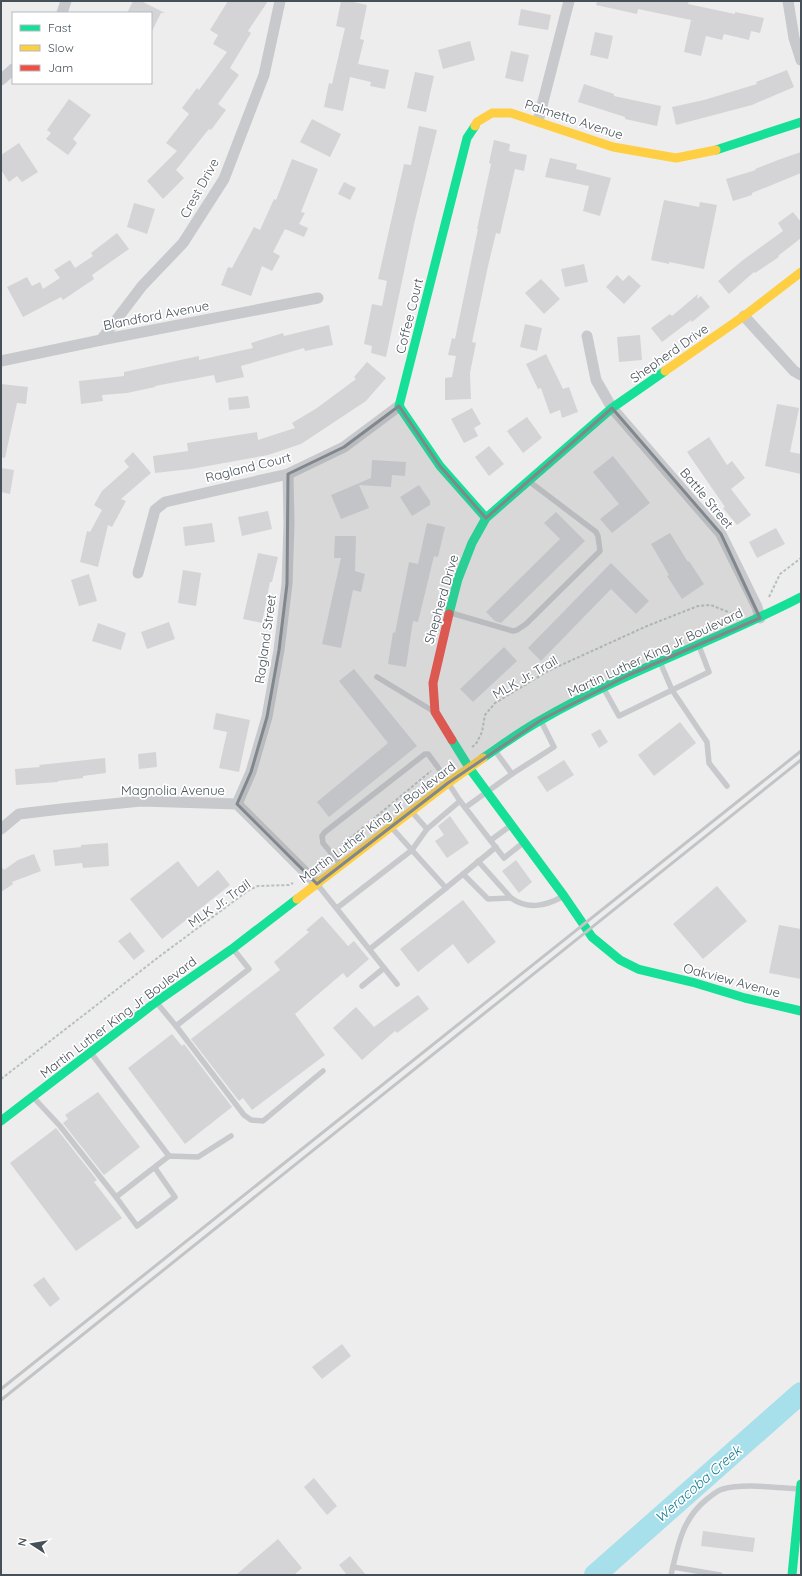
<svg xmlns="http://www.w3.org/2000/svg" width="802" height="1576" font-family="Quicksand,sans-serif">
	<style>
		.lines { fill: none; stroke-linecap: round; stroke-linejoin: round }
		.river { stroke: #a7dfea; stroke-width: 22 }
		.building { fill: #d4d4d6 }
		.path { stroke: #b6c1bd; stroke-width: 2; stroke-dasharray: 3 2; stroke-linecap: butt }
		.lane { stroke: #c7c9cc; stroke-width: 5.5 }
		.street { stroke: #c7c9cc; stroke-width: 11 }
		.fast { stroke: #16e098; stroke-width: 9 }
		.slow { stroke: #ffcf43; stroke-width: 9 }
		.jam { stroke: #f24e42; stroke-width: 9 }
		.rail { stroke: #c2c4c6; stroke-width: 3 }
		.marked { fill: #80878d; fill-opacity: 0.2; stroke: #80878d; stroke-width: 3; stroke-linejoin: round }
		.labels { text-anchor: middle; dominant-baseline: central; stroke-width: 3.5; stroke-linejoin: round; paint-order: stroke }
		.street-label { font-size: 13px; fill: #455059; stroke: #fff }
		.water-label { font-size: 14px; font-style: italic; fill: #117d92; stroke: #fff }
	</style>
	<rect width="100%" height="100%" fill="#eeeded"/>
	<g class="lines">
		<!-- river -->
		<polyline class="river" points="595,1575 801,1393"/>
	</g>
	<!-- building -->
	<g class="building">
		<polygon points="133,1 141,1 165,13 161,13 151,33 151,13 127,13"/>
		<polygon points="228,1 268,1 248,31 251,33 230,68 239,75 218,104 226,110 211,130 209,129 176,170 184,178 163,199 147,181 177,151 166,143 189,114 182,108 197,88 199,90 227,52 213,44 218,35 210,30"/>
		<polygon points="341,1 349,1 367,5 360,39 364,40 358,64 389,70 385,89 370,86 371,82 350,77 343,111 324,107 329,83 332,84 345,28 336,26"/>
		<polygon points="597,1 689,1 688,4 735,14 735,12 764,18 760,33 751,31 749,40 724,34 722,40 706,36 701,56 684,52 691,20 638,9 637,14 596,5"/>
		<polygon points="521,9 551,15 548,30 518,25"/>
		<polygon points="595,32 613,36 608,59 590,55"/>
		<polygon points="470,41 475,60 443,69 438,50"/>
		<polygon points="511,51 529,55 523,82 505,78"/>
		<polygon points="787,70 794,87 752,105 676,125 672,107 704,100 757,84 756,82"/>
		<polygon points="415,72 434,76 426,112 407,108"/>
		<polygon points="584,84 614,94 614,96 661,106 657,126 625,119 625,117 578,102"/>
		<polygon points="69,99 91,115 73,139 77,143 68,155 46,139 51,133 47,130"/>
		<polygon points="312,119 341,134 330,157 300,142"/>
		<polygon points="419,126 437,130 414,224 386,357 371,353 372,346 364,344 372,304 382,306 387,281 378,279 404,164 411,165"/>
		<polygon points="494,140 510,144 509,151 527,155 524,171 515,169 500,234 496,233 488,266 472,342 476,343 470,373 471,399 445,400 445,378 452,377 456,356 448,355 452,338 455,339 478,229 477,229 491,164 489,163"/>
		<polygon points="19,143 38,172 22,182 17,176 9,182 1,170 1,155"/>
		<polygon points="801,152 801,173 752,193 752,195 733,201 726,179 756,170 755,169 778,160"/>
		<polygon points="550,158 577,164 576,169 611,178 600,216 583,211 589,186 545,177"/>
		<polygon points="292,159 318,169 301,212 305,213 299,224 308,228 304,237 285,229 273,252 280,256 272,271 262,266 251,296 221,285 228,267 232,268 254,227 260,230 274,199 276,200"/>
		<polygon points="344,182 356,188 350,200 338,194"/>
		<polygon points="664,200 699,207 700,202 717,205 704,269 669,262 669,264 651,260"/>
		<polygon points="134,203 155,209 147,234 127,227"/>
		<polygon points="793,212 801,222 801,238 778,256 779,257 755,273 754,272 729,294 718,281 743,260 783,231 778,223"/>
		<polygon points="117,233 129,249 92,275 94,279 63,300 61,297 23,317 7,287 27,277 32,286 40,282 43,289 60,278 54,270 70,260 75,268 93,256 91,253"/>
		<polygon points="584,264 588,282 565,287 561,269"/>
		<polygon points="617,275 623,281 629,275 641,286 624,304 606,287"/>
		<polygon points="541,279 560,299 544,314 525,293"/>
		<polygon points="698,294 697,299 701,296 710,307 692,322 691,320 662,342 651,328 670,314 672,316"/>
		<polygon points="525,324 542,328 537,351 520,347"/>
		<polygon points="329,325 333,345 305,351 304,348 241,366 244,377 216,383 214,375 155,386 155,387 127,393 102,395 103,401 81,404 79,381 124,376 124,372 199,356 199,360 253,348 251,343 283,333 284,336"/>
		<polygon points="640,335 642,360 619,362 617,337"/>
		<polygon points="546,354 563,389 569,387 578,412 562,418 560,410 550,414 541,388 538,389 526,364"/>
		<polygon points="367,362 386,378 366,401 301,444 268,455 191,469 155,473 153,456 188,451 187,443 257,432 258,440 295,428 292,423 317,408 356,379 354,377"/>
		<polygon points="1,384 28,387 26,404 17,403 5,458 1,457"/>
		<polygon points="248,396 250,408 229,410 228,398"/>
		<polygon points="777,404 799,408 790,452 801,454 801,474 765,466"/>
		<polygon points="472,408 481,424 474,428 478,436 464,443 451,419"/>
		<polygon points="527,417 542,438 523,453 507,431"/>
		<polygon points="709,437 727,465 732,461 745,478 731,489 751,515 737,525 723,508 725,507 687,452"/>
		<polygon points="489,446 504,464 489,476 475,457"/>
		<polygon points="133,452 151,473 121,499 126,501 112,527 108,525 98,567 80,562 87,531 90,532 102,510 94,505 102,491 129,467 124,461"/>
		<polygon points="613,456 650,503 612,533 600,519 619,504 593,472"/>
		<polygon points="372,460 406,462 405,476 392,475 391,487 359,485 369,508 341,519 331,495 371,478"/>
		<polygon points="1,468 14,470 10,494 1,492"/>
		<polygon points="419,485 430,501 430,505 412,516 400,497"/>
		<polygon points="268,511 272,529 242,536 238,517"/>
		<polygon points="556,512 585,541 501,623 495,621 486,612 560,539 544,523"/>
		<polygon points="212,523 215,542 185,546 183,527"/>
		<polygon points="427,523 445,527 438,557 434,556 418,622 413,621 406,667 388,664 393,632 395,633 409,562 418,564"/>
		<polygon points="776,528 785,544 757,558 749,542"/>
		<polygon points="670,533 688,562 689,561 704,584 682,599 667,576 669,575 651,544"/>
		<polygon points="335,536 356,536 355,571 365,574 361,592 353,590 341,648 322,644 341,558 334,558"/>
		<polygon points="258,553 278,557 272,582 270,582 262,623 243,619"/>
		<polygon points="611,563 649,601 636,614 611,589 541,661 528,648"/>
		<polygon points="183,570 201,573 196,606 178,603"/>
		<polygon points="89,574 97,601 79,606 71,580"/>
		<polygon points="169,622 175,639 147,649 141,632"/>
		<polygon points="98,623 126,633 121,650 92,641"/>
		<polygon points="504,647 517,661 473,702 460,689"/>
		<polygon points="354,669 417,746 329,817 317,802 388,743 339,681"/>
		<polygon points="216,713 250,720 239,772 219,768 227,732 213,729"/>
		<polygon points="680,722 696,743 654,776 638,755"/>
		<polygon points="600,729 608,742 599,748 591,734"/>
		<polygon points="156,752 157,767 139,769 138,754"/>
		<polygon points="105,758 106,773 83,776 83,778 58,781 58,782 16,785 15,769 40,767 39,765"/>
		<polygon points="564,760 574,775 547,792 537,777"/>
		<polygon points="450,816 469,843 447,858 435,841 444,835 438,826"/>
		<polygon points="108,843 109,866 83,868 82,863 55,866 53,850 81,847 81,845"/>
		<polygon points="34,854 41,871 12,882 13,884 1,892 1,866 4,870 18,860"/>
		<polygon points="516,860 532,882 519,893 502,871"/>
		<polygon points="178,861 198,887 218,870 230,885 162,939 130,899"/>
		<polygon points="717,886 747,921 703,959 673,924"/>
		<polygon points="463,900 496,942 468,964 453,944 418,972 400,949"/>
		<polygon points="322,916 348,946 354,941 369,959 347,978 343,973 295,1014 325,1055 252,1110 243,1098 239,1101 191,1039 280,970 274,962 309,932 306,930"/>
		<polygon points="779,925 801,929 801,979 769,973"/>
		<polygon points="130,932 145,951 134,960 118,941"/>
		<polygon points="418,995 429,1009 397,1033 395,1031 362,1060 333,1028 356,1007 374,1027"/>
		<polygon points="172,1034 182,1046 184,1044 232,1107 185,1144 128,1068"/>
		<polygon points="98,1092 140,1147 104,1175 63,1123 68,1119 65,1115"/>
		<polygon points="56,1128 97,1180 94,1182 122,1218 76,1251 10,1163"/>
		<polygon points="44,1277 60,1299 50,1307 33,1285"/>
		<polygon points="342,1344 351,1356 322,1379 312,1367"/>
		<polygon points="314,1478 337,1506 327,1515 304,1487"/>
		<polygon points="703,1531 755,1538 753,1552 701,1546"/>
		<polygon points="278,1539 302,1568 294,1575 236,1575"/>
		<polygon points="350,1556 366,1575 347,1575 339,1565"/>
	</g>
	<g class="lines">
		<!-- path -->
		<g class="path">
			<polyline points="769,597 780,574 801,558"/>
			<polyline points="472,747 476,744 482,732 485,715 495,703 548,671 647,626 698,606 711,605 733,614"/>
			<polyline points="342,845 431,771"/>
			<polyline points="1,1079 160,956 249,890 258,886 289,885 293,883"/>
		</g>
		<!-- lane -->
		<g class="lane">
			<polyline points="451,613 513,631 517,630 526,624 600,551 598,536 596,532 530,482"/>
			<polyline points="660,662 672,690 707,742 709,763 727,786"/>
			<polyline points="377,677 433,711"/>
			<polyline points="604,689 619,716 709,672 699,646"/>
			<polyline points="496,752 512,774"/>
			<polyline points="460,801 504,858 523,843"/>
			<polyline points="466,807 512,774 554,747 541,721"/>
			<polyline points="491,840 510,826"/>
			<path d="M478,861L511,898C528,910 545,906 562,897"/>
			<polyline points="341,865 323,843 322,836 325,832 425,754 428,754 437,766 460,801 427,829 412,812"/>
			<polyline points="463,874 488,899 511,898"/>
			<polyline points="317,884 397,984"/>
			<polyline points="446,888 496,847"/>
			<polyline points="337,908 412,850 427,829"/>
			<polyline points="370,949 446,888 392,828"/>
			<polyline points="362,986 384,968"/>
			<polyline points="157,1003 176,1026 249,969 234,950"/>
			<polyline points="176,1026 244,1115 251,1120 263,1121 323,1071"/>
			<polyline points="91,1053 169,1156"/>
			<polyline points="33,1097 60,1126 116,1197 169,1156 198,1157 231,1136"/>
			<polyline points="116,1197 137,1226 175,1197 155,1168"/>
			<polyline points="673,1567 720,1575"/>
			<path d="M671,1575C678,1545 682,1519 707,1499C712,1495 718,1490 723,1489C744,1483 778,1488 800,1489"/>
		</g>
		<!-- street -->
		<g class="street">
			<polyline points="788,1 794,38 801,60"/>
			<polyline points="62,13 66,1"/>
			<polyline points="1,80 13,69"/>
			<polyline points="538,121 569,1"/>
			<polyline points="744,316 794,371 801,375"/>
			<polyline points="587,336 596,380 612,408 721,534 757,607 760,618"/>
			<polyline points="101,340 142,286 183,243 224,179 264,75 280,1"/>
			<polyline points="1,361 101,340 318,298"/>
			<polyline points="138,573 155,510 165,502 288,474 344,447 399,406"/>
			<polyline points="237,804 251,772 267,717 279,650 287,584 289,524 288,474"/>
			<polyline points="1,829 19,814 61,809 141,801 237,804 317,884"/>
		</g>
		<!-- fast -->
		<g class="fast">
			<polyline points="475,126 467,138 399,406 440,466 486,518"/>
			<polyline points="716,150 801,122"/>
			<polyline points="449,614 458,579 472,543 486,518 612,408 665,371"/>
			<polyline points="452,740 470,769 564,896 592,937 620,960 638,969 692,982 745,998 801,1011"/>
			<path d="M483,758C502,745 521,731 541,720C624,672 716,641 801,597"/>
			<polyline points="1,1121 156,1002 232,949 297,899"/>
			<polyline points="792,1575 801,1484"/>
		</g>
		<!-- slow -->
		<g class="slow">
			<polyline points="475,126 477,122 492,113 511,113 613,147 676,158 716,150"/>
			<polyline points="665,371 744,316 801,272"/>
			<polyline points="297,899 448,783 483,758"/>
		</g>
		<!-- jam -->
		<polyline class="jam" points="449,614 433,683 435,712 452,740"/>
		<!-- rail -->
		<g class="rail">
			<polyline points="1,1389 801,751"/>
			<polyline points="1,1400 801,760"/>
		</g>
	</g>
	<!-- marked area -->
	<path class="marked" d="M399,406L440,466L486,518L612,408L721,534L760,618L629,675L541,720L448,783L317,884L237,804L251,772L267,717L279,650L287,584L288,474L344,447Z"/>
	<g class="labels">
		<!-- street labels -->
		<g class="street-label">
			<text transform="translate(574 119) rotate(18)">Palmetto Avenue</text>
			<text transform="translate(199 188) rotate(-61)">Crest Drive</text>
			<text transform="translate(156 315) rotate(-11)">Blandford Avenue</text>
			<text transform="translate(409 316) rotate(-76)">Coffee Court</text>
			<text transform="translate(669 353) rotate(-35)">Shepherd Drive</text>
			<text transform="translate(248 467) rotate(-14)">Ragland Court</text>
			<text transform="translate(707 498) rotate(50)">Battle Street</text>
			<text transform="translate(441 599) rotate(-74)">Shepherd Drive</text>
			<text transform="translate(265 639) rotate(-82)">Ragland Street</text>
			<text transform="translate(655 652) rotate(-25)">Martin Luther King Jr Boulevard</text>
			<text transform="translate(525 677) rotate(-30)">MLK Jr. Trail</text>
			<text x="173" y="790">Magnolia Avenue</text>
			<text transform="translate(377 822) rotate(-37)">Martin Luther King Jr Boulevard</text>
			<text transform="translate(219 903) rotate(-35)">MLK Jr. Trail</text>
			<text transform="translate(732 980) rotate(15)">Oakview Avenue</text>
			<text transform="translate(118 1017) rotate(-37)">Martin Luther King Jr Boulevard</text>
		</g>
		<!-- water labels -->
		<g class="water-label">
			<text transform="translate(698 1484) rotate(-41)">Weracoba Creek</text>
		</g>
	</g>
	<!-- border -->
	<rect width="802" height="1576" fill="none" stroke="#455059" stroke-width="4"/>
	<!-- legend -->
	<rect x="12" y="12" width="140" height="72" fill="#ffffff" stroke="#b5b9bd"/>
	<rect x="20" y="25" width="20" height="6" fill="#16e098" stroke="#b5b9bd"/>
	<text x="48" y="32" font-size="12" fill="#455059">Fast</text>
	<rect x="20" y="45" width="20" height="6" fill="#ffcf43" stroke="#b5b9bd"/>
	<text x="48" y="52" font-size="12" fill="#455059">Slow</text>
	<rect x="20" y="65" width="20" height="6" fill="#f24e42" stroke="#b5b9bd"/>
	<text x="48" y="72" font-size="12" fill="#455059">Jam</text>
	<!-- north arrow -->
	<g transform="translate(32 1544) rotate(282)" stroke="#ffffff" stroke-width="3" paint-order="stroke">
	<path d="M0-3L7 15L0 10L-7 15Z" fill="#455059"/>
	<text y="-6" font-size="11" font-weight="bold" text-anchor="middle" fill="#455059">N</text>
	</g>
</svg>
